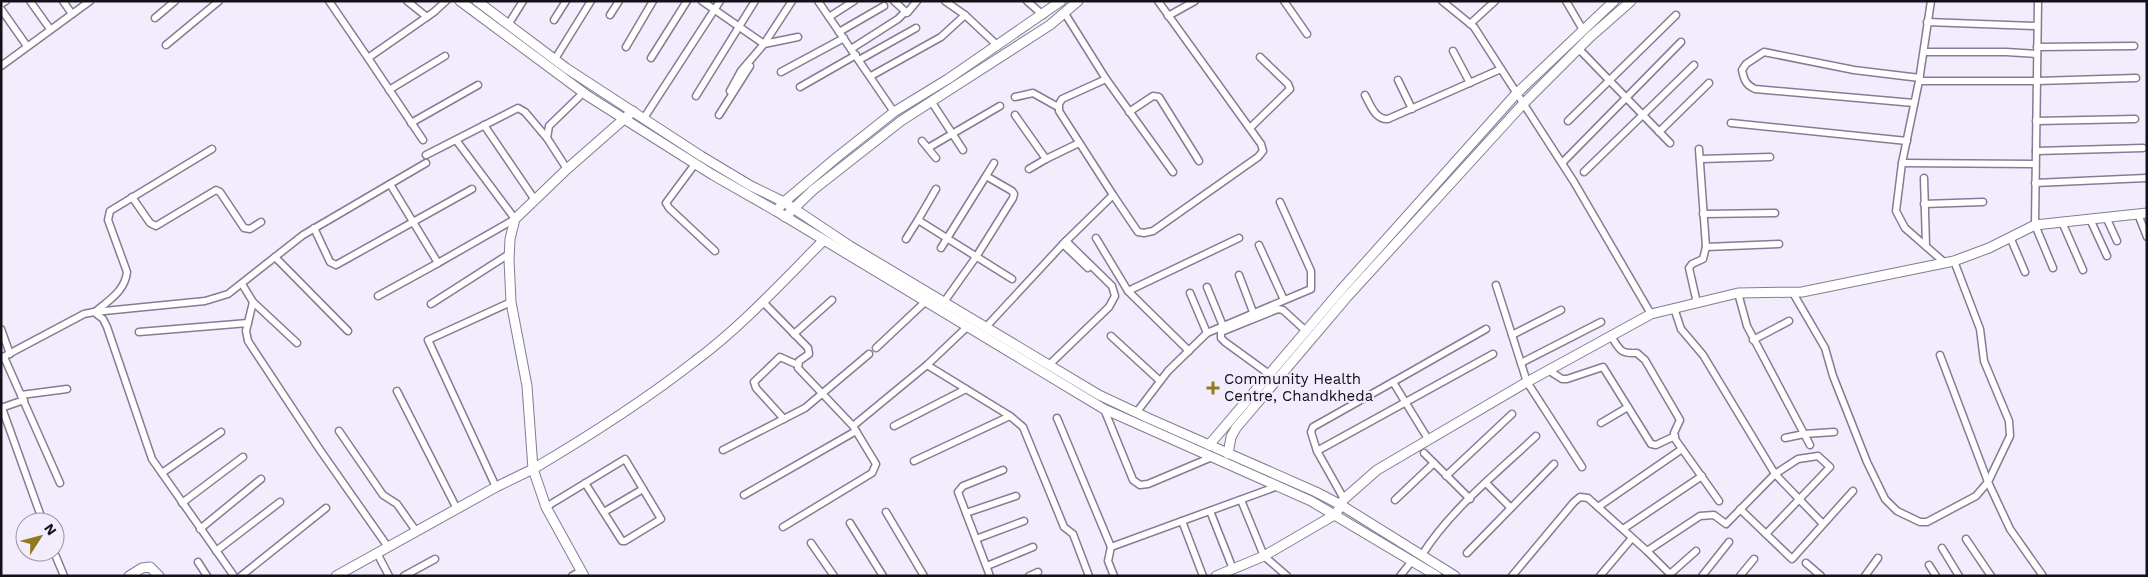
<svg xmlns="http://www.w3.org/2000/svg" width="2148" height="577" font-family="'Work Sans',sans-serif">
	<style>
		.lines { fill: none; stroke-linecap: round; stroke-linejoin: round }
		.minor-casing { stroke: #857c94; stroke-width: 9 }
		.tertiary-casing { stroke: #857c94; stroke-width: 11 }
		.secondary-casing { stroke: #857c94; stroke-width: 11 }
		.minor { stroke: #fff; stroke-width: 6 }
		.tertiary { stroke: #fff; stroke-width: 9 }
		.secondary { stroke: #fff; stroke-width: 9 }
		.poi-dot { fill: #92791f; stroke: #f2ecfc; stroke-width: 2 }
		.labels { text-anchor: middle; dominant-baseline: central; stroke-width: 4.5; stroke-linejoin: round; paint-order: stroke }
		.poi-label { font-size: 15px; fill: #131019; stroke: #f2ecfc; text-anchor: start }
	</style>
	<rect width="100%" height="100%" fill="#f2ecfc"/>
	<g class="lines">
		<!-- minor casing -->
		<g class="minor-casing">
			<g id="minor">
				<polyline points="30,1 50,29"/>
				<polyline points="63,1 72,14"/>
				<polyline points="329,1 368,58"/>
				<polyline points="407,1 427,17"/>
				<polyline points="702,1 764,44 792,1"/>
				<polyline points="818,1 894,112"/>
				<polyline points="894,1 907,13 917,1"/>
				<polyline points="945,1 965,15 997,45"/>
				<polyline points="1027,1 1043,15"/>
				<polyline points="1284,1 1307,34"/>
				<polyline points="1442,1 1474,27 1574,182 1651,314"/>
				<polyline points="1566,1 1583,30"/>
				<polyline points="1931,1 1919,81 1902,163 1896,211 1905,228 1945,263"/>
				<polyline points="2038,1 2035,225 2053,268"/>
				<polyline points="1,4 6,1"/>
				<polyline points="1,9 27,46"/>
				<polyline points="1064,12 1106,79 1062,99 1059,104 1059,111 1113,195"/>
				<polyline points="610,15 619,1"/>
				<polyline points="1168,16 1195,1"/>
				<polyline points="829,17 854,1"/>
				<polyline points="155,18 175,1"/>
				<polyline points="554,20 566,1"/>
				<polyline points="1927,22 2037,26"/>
				<polyline points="1470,24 1495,1"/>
				<polyline points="508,25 523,1"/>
				<polyline points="839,32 884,6"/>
				<polyline points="166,45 219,1"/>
				<polyline points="626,47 653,1"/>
				<polyline points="2037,47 2134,46"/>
				<polyline points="1578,48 1670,143"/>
				<polyline points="851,49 898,19 905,12"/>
				<polyline points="1453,51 1470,83"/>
				<polyline points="1924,52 2006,52 2037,54"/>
				<polyline points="651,58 687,1"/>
				<polyline points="555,59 591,1"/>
				<polyline points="859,60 916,28"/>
				<polyline points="1,66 90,1"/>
				<polyline points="781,72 844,38"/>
				<polyline points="871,76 941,37 965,15"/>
				<polyline points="1106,79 1173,172"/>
				<polyline points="1398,80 1412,109"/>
				<polyline points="1919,81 2037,81 2136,78"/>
				<polyline points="800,87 856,55"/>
				<polyline points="389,90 445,56"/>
				<polyline points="730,91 741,71 764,44 798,37"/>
				<path d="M1365,95C1370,104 1375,120 1388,119L1501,69"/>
				<polyline points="696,96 755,1"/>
				<polyline points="1015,97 1033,93 1058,107"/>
				<polyline points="931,101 963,150"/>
				<path d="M1914,103L1755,89C1746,85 1744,80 1742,70L1746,64L1764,52L1854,70L1920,78"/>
				<polyline points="1129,112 1153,96 1159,97 1199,161"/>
				<polyline points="719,115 750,66"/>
				<polyline points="1015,115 1046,159 1079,143"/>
				<polyline points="644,118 720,1"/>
				<polyline points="1568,121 1676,15"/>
				<polyline points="2036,121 2135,119"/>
				<polyline points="411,123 478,85"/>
				<polyline points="1731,123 1907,141"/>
				<polyline points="484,125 535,200"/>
				<polyline points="1250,128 1290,89 1288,84 1260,57"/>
				<polyline points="1659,132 1709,83"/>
				<polyline points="423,140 368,58 434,12 446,1"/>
				<polyline points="922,141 936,158"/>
				<polyline points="928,148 1000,106"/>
				<polyline points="2036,151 2143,148"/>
				<polyline points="426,155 518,108 525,112 547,138"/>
				<polyline points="1700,159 1770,157"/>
				<polyline points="426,163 390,184 438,263 515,219 456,140"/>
				<polyline points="1562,163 1681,42"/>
				<polyline points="1902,163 2035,164"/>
				<polyline points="695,164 666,203 669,208 715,251"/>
				<polyline points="567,169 547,138 549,126 583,93"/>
				<polyline points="1029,169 1046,159"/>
				<polyline points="1584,172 1694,65"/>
				<polyline points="986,176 994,163"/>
				<polyline points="1924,178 1926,246"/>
				<polyline points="2035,183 2146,178"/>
				<polyline points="936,189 918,220 1012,279"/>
				<polyline points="132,197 150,223 156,226 216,190 220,192 244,228 250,229 261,222"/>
				<polyline points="1924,204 1983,202"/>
				<polyline points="1703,214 1775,213"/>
				<polyline points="2138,214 2147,237"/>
				<polyline points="2106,217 2117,241"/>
				<polyline points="2090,219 2107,256"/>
				<polyline points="2062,222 2083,270"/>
				<polyline points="314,228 330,262 336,265 472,189"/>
				<polyline points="2010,237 2025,272"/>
				<polyline points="1096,238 1128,291 1189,351"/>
				<polyline points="906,239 918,220"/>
				<polyline points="1063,244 1088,268"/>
				<polyline points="1259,245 1284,300"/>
				<polyline points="1706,247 1779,244"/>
				<polyline points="941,248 986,176 1012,191 1014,194 1013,198 976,257 944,302"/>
				<polyline points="275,257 348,331"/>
				<polyline points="1239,275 1253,312"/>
				<polyline points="242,284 253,302 246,331 248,341 320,450 388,547"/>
				<polyline points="1496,285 1527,382 1582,467"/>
				<polyline points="1207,287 1223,326"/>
				<polyline points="1128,291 1239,238"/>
				<polyline points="1190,293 1207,333"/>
				<polyline points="1738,293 1747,326 1810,445"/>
				<polyline points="1793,293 1825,348 1833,376 1867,462 1885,499 1897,511 1920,522 1927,522 1976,496 1988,482 2010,436 2009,421 1984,361 1980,329 1954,261"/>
				<polyline points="378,296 438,263"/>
				<polyline points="253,302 297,343"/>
				<polyline points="763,302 808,348 809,354 799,361 798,368 853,426"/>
				<polyline points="1697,303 1689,268 1692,264 1703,259 1706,247 1699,149"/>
				<polyline points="431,304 509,254"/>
				<polyline points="1674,308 1681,329 1703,355 1775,474 1823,524"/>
				<polyline points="94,312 205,301 228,294 303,235 390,184"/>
				<path d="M95,312C109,300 125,291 127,272L108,220L110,211L212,149"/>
				<polyline points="986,327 1063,244 1113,195 1138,232 1144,233 1153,231 1258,157 1263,151 1261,144 1158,1"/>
				<polyline points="1,329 10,354"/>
				<polyline points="139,332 248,323"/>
				<polyline points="794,334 832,300"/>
				<polyline points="1512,335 1561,310"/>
				<polyline points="1111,336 1160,381"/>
				<path d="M1611,336C1620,350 1620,354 1637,353L1645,360L1680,420L1674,433L1675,439L1719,501"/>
				<polyline points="1753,340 1789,321"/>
				<polyline points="876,348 925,302"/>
				<polyline points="1940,355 1988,482 2010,529 2043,576"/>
				<polyline points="4,357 60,483"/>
				<polyline points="1,358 84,314 94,312 103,319 107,327 152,459 234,576"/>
				<polyline points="1521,363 1601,322"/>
				<polyline points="1050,364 1109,307 1115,296 1112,286 1066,241"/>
				<polyline points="927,365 1010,416 1023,427 1064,527 1073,534 1089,576"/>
				<polyline points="1548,370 1562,379 1567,379 1603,367 1651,444 1656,445 1675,436"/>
				<polyline points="1269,374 1225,342 1221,338 1221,332 1278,309 1283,310 1306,331"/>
				<polyline points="397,391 457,509"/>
				<polyline points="21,395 67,389"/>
				<polyline points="1,408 24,400"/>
				<polyline points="2,408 43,522"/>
				<polyline points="1104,409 1133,480 1140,485 1148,484 1212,457"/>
				<polyline points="1136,413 1168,371 1207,333 1311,289 1311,271 1280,202"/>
				<polyline points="1057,418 1111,547 1278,486"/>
				<polyline points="784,419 756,388 754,382 780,357 798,365"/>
				<polyline points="1601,423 1628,407"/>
				<polyline points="894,426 966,389"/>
				<polyline points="339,431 383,495 397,504 416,531"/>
				<polyline points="1785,438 1804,434 1834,432"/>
				<polyline points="1428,439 1393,382 1486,329"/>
				<polyline points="723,450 805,408 869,354"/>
				<polyline points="1317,451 1311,432 1313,427 1393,382"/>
				<polyline points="1424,453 1470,499"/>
				<polyline points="914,461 1010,416"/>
				<polyline points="162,473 221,432"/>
				<polyline points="1446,476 1512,414"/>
				<polyline points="1486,483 1511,508"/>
				<polyline points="496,487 428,340 511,302"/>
				<polyline points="744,495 856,431"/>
				<polyline points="1344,499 1317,451 1493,354"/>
				<polyline points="1241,500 1264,556 1287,576"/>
				<polyline points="1395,500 1434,463"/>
				<polyline points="182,503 243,457"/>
				<polyline points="546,507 625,459 661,519 625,541 622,541 585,483"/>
				<polyline points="1598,507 1682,449"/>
				<polyline points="1740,509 1792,559 1853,491"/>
				<polyline points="1210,511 1233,569"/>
				<polyline points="604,512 643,489"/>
				<polyline points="886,512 924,576"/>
				<polyline points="966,513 1016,496"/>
				<polyline points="1182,521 1203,576"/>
				<polyline points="850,523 883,576"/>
				<polyline points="783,527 872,473 876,464 853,426 927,365 967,327"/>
				<polyline points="200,529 261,479"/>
				<polyline points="1623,529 1702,476"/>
				<polyline points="976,539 1024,521"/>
				<polyline points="1966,539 1991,576"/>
				<polyline points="811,543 834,576"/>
				<polyline points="1111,547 1108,561 1114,576"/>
				<polyline points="1942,548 1959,576"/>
				<polyline points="216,551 280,502"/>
				<polyline points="1647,551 1670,574 1696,551"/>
				<polyline points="54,552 64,576"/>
				<polyline points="377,553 389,576"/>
				<polyline points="1467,553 1554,464"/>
				<path d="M1422,555C1450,510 1498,472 1536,436"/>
				<polyline points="198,562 207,576"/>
				<polyline points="1806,563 1821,576"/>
				<polyline points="1929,565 1936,576"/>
				<polyline points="987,566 1033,547"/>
				<polyline points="241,576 326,508"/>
				<polyline points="404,576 435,559"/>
				<polyline points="572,576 581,571"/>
				<polyline points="990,576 958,492 963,486 1003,470"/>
				<polyline points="1029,576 1038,572"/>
				<polyline points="1400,576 1412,561"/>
				<polyline points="1512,576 1574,502 1580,497 1588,498 1647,551 1700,516 1714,515 1726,524 1775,474 1798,459 1818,456 1830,467 1766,534"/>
				<polyline points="1600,576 1632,538"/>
				<polyline points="1702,576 1729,542"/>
				<polyline points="1740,576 1754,559"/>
				<polyline points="1865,576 1878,558"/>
			</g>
		</g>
		<!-- tertiary casing -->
		<g class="tertiary-casing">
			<g id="tertiary">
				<polyline points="776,211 784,202 836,158 894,112 948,79 1061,1"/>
				<polyline points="785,217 813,190 901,121 1050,25 1078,1"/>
				<polyline points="1209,445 1340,291 1516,94 1614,1"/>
				<polyline points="1228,454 1231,437 1236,428 1347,297 1523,104 1590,37 1631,1"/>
				<polyline points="129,576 142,568 150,567 159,576"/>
				<polyline points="336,576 496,487 533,469 527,386 511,302 509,260 510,239 515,219 567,169 633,111"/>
				<path d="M584,576L546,507L533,469C589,436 644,401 695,361C742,326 782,282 823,241"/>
				<polyline points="1216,576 1264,556 1336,514 1344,499 1377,470 1527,382 1651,314 1738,293 1802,292 1954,261 1989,248 2035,225 2147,213"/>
			</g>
		</g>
		<!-- secondary casing -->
		<g class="secondary-casing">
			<g id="secondary">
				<polyline points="460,1 588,96 713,175 776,211 1104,409 1311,501 1437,576"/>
				<polyline points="477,1 566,68 701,156 751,186 784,202 850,246 1099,395 1148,418 1316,492 1341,505 1455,576"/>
			</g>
		</g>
		<!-- minor -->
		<use href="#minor" class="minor"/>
		<!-- tertiary -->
		<use href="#tertiary" class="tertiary"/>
		<!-- secondary -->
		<use href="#secondary" class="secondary"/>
	</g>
	<!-- markers -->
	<path class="poi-dot" d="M1210.5 380.5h5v5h5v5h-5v5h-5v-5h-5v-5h5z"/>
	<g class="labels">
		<!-- poi labels -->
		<g class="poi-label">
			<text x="1224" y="379">Community Health<tspan x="1224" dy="17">Centre, Chandkheda</tspan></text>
		</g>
	</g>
	<!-- border -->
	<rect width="2148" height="577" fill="none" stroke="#131019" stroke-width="5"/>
	<!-- north arrow -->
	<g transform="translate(40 537) rotate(54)"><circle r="24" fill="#f2ecfc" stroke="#9994a1"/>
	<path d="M0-4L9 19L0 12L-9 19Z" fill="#92791f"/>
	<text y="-8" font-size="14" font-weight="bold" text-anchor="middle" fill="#131019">N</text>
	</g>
</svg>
